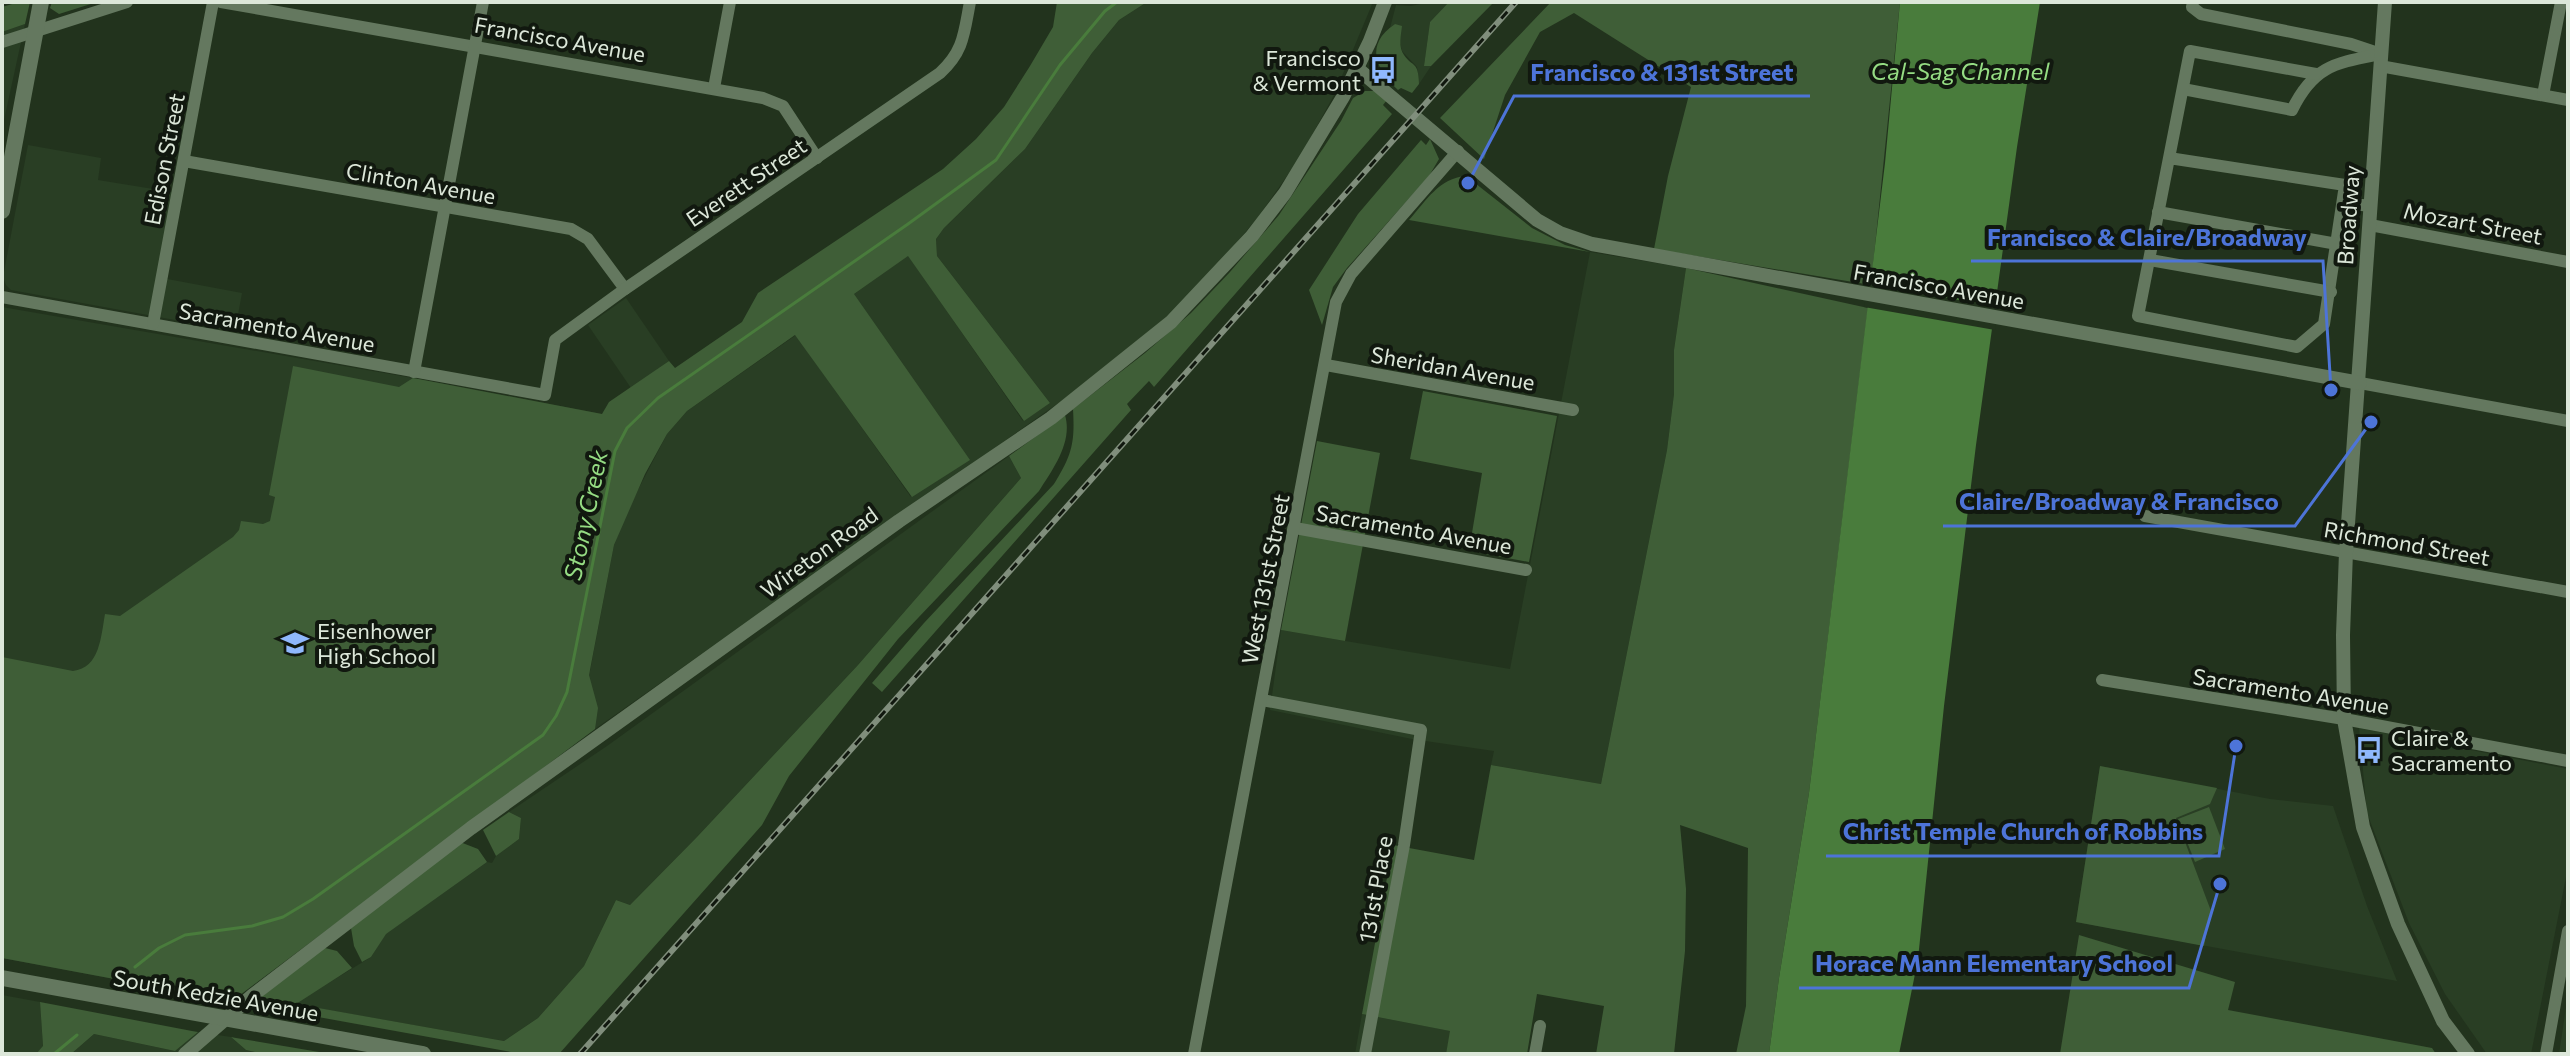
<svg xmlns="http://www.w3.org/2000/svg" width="2570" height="1056" font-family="Commissioner,sans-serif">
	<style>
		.built { fill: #293e24 }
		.green { fill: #3f5e37 }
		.water { fill: #497c3c }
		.pier { fill: #22331d }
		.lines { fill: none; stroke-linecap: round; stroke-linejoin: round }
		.stream { stroke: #497c3c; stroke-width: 3 }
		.minor { stroke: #64785f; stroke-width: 12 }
		.tertiary { stroke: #64785f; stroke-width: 14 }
		.secondary { stroke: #64785f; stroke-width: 16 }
		.rail-casing { stroke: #808e7c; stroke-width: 6 }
		.rail { stroke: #11180f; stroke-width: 3; stroke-dasharray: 9; stroke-linecap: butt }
		.labels { text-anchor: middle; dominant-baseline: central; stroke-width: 8; stroke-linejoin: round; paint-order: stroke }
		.street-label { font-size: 22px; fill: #dce7d9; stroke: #11180f }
		.poi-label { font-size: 22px; fill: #dce7d9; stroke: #11180f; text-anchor: start }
		.water-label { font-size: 24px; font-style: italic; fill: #95dc83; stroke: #11180f }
		.leader { fill: none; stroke: #4d74d8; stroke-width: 3 }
		.callout-dot { fill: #4d74d8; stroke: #11180f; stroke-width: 3 }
		.callout-label { font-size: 24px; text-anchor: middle; font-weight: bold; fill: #4d74d8; stroke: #11180f; stroke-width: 8; stroke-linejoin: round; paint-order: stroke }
	</style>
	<rect width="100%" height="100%" fill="#22331d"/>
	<!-- built -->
	<g class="built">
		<polygon points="1147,2 1373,2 1334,95 1299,159 1258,217 1212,272 1166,320 1074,392 595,729 232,1001 2,958 2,307 413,378 602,414 590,671 614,545 627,511 667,434 687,411 796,335 911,497 854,294 908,255 1023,421 1050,403 937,256 936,239 944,228 1025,149 1092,53 1119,20"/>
		<polygon points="1430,2 1449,2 1430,22 1424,66 1431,66 1419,84 1417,67 1402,51 1395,24 1390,28 1396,5 1411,6"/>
		<polygon points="25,24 4,120 2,132 2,32"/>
		<polygon points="28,145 101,158 98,180 178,193 162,278 242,293 235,331 11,290 6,285 3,277"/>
		<polygon points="1590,252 1686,268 1674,350 1674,394 1667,450 1601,784 1491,765 1494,751 1412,739 1270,710 1281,630 1510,669"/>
		<polygon points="626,298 669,361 631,388 588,325"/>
		<polygon points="1009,456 1021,478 858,665 696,838 630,905 616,900 584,966 538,1018 504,1041 294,1004 371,957 385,934 487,862 492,863 496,856 519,839 521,818 509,812 607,746"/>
		<polygon points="2359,728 2568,769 2568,867 2531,1054 2487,1054 2445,994 2409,923 2367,813"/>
		<polygon points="2100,766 2270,799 2333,806 2367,906 2397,981 2076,922"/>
		<polygon points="2568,994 2568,1054 2559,1054"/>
		<polygon points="2,995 40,1002 43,1047 36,1054 2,1054"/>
		<polygon points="1362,1014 1451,1031 1446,1054 1355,1054"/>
		<polygon points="198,1032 231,1037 246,1050 264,1054 71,1054 94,1034 175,1051"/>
	</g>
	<!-- green -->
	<g class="green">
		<polygon points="19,2 30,2 25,24 2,32 2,7"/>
		<polygon points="52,2 97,2 59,14 50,8"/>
		<path d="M1057,2H1147L1119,20L1092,53L1025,149L944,228L936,239L937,256L1050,403L1024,421L908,256L854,294L970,460L912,497L795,335L687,411L667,434L645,474L614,545L589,675L598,708L595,729L232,1001L2,958V657L73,671C100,668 101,636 105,614L120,616L233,537L239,530L241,521L263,524L270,521L275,497L269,495L293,366L399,387L413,378L602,414L609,402L669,361L675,368L742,322L758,293L943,169L976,139L1004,107L1030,66L1053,27Z"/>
		<polygon points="1449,2 1494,2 1431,66 1424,66 1430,22"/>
		<polygon points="1551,2 1900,2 1871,285 1654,249 1668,176 1691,87 1574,13 1540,32 1505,95 1484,159 1440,118"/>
		<path d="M1395,24L1402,26C1401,35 1398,47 1404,55C1413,68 1418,60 1419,84L1412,93L1401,88L1398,90C1376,69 1364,45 1395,24Z"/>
		<path d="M1365,91H1374L1387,100L1383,105L1392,114L1154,387L1149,381L1127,404L1131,410L882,692L872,683L924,623L1054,484C1072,455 1075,443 1073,409L1145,353L1191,313L1230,272L1279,215L1341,121L1353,98Z"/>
		<polygon points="1430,139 1439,159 1429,176 1347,268 1333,287 1322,325 1309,290 1358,214 1421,140 1426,145"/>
		<path d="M1466,176L1532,228L1565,245L1590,252L1409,220C1426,201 1439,178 1466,176Z"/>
		<polygon points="1686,268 1868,308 1809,793 1779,978 1769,1054 1736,1054 1746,1006 1748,848 1680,825 1686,889 1685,951 1674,1054 1596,1054 1604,1006 1537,994 1527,1054 1446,1054 1450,1031 1362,1014 1393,845 1474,860 1491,765 1601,784 1667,450 1674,394 1674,350"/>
		<polygon points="1423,391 1557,416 1529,562 1469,551 1482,473 1410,459"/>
		<path d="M1065,415C1073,442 1053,469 1039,491L898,639L789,776L762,825L559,1054H522L252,1005L321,947L337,951L352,968L296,1004L504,1041L538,1018L584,966L616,900L630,905L696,838L858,665L1021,478L1009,456Z"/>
		<polygon points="1317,441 1380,453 1345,641 1281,630"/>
		<polygon points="2100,766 2217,788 2210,804 2176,818 2211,911 2204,946 2076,922"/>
		<polygon points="2209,807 2225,849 2195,862 2178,819"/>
		<polygon points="509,812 521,818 519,839 496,856 483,830"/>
		<polygon points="460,842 478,849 487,862 386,934 371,957 362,962 354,946 351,928"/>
		<polygon points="2079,935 2235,982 2228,1010 2432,1048 2436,1054 2060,1054"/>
		<polygon points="40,1002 192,1031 198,1032 175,1051 94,1034 71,1054 36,1054 43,1046"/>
		<polygon points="231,1037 236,1038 331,1054 264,1054 246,1050"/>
	</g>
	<!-- water -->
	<polygon class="water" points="1900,2 2040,2 2017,147 1976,445 1944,706 1918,959 1899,1054 1769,1054 1779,978 1809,793 1885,163"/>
	<!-- pier -->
	<polygon class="pier" points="1868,284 1998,307 1995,330 1864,307"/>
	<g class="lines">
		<!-- stream -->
		<g class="stream">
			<polyline points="135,967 159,948 185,935 252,926 283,917 313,899 543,735 556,716 567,692 615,451 627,428 658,398 908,224 996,160 1060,65 1105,11 1117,2"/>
			<polyline points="54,1054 77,1035"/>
		</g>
		<!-- minor -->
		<g class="minor">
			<polyline points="221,2 763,98 783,106 817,158"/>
			<polyline points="2193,2 2192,7 2201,14 2351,44 2381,54"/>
			<polyline points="2,42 127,2"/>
			<polyline points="2380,66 2568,100"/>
			<polyline points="714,88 730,2"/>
			<path d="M2183,89L2292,110C2314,65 2336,63 2381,54"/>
			<polyline points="2543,95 2561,2"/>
			<polyline points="2169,158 2345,185 2324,324 2297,347 2138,316 2190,51 2316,74"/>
			<polyline points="184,161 571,229 588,239 625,289"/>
			<polyline points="2343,203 2371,206"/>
			<polyline points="2158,212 2337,244"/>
			<polyline points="2370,225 2568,262"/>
			<polyline points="2150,260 2331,292"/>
			<path d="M2,297L545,395L555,340L625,289L940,73C964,51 964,33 970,2"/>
			<polyline points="153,324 213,2"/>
			<polyline points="1326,365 1573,410"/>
			<polyline points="414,372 483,2"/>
			<polyline points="2360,383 2568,421"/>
			<polyline points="2145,516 2568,592"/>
			<polyline points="1295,528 1526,570"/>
			<polyline points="2102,680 2344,719 2568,761"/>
			<polyline points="1262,700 1421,730 1404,845 1365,1054"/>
			<polyline points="1194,1054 1336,302 1351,274 1458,151"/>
			<polyline points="1535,1054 1540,1026"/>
			<polyline points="2546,1054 2568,931"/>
		</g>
		<!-- tertiary -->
		<g class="tertiary">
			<polyline points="2385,2 2346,552 2343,635 2344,719 2363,827 2398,924 2443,1021 2468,1054"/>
			<polyline points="1358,69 1537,220 1560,233 1592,244 2360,383"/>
			<polyline points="185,1054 253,995 471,828 899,521 1051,418 1171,322 1252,236 1285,193 1343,97 1370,41 1385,2"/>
		</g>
		<!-- secondary -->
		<g class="secondary">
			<polyline points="2,211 41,2"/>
			<polyline points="2,978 423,1054"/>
		</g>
		<!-- rail casing -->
		<g class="rail-casing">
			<polyline id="rail" points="580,1054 1516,2"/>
		</g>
		<!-- rail -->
		<use href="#rail" class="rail"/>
	</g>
	<!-- icons -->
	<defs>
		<g id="bus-bare" transform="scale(2.16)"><path d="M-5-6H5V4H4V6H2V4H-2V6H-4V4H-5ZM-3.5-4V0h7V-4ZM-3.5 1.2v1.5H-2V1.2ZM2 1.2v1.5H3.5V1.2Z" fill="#8fb8fd" stroke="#11180f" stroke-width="2.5" paint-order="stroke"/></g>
		<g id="school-bare" transform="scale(2.16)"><path d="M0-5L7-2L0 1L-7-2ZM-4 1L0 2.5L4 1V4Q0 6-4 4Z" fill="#8fb8fd" stroke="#11180f" stroke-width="2.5" paint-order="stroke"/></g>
	</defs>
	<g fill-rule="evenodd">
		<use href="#bus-bare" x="1383" y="70"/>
		<use href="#school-bare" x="295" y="643"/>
		<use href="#bus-bare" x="2369" y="750"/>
	</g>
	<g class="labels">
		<!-- street labels -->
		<g class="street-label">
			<text transform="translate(560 39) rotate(10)">Francisco Avenue</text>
			<text transform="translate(164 159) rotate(-79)">Edison Street</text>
			<text transform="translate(746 182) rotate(-34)">Everett Street</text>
			<text transform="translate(421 183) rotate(10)">Clinton Avenue</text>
			<text transform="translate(2348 215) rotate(-86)">Broadway</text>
			<text transform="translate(2473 223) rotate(11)">Mozart Street</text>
			<text transform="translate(1939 286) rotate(10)">Francisco Avenue</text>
			<text transform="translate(277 327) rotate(10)">Sacramento Avenue</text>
			<text transform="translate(1453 368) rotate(10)">Sheridan Avenue</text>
			<text transform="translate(1414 529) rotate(10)">Sacramento Avenue</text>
			<text transform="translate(2407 543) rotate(10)">Richmond Street</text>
			<text transform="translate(819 552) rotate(-36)">Wireton Road</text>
			<text transform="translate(1265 579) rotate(-79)">West 131st Street</text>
			<text transform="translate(2291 691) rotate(9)">Sacramento Avenue</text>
			<text transform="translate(1375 889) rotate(-80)">131st Place</text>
			<text transform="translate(216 995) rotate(10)">South Kedzie Avenue</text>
		</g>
		<!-- poi labels -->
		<g class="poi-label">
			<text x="1361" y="57" text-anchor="end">Francisco<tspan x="1361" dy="25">&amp; Vermont</tspan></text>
			<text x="317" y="630">Eisenhower<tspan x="317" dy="25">High School</tspan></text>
			<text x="2391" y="737">Claire &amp;<tspan x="2391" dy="25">Sacramento</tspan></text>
		</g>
		<!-- water labels -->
		<g class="water-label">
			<text x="1960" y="70">Cal-Sag Channel</text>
			<text transform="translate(585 515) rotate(-78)">Stony Creek</text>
		</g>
	</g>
	<!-- callouts -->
	<path class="leader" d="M1468 183L1514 96H1810M2331 390L2323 261H1971M2371 422L2295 526H1943M2236 746L2219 856H1826M2220 884L2189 988H1799"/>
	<g class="callout-dot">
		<circle cx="1468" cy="183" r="8"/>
		<circle cx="2331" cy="390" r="8"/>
		<circle cx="2371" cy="422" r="8"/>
		<circle cx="2236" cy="746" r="8"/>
		<circle cx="2220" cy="884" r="8"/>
	</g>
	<g class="callout-label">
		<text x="1662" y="81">Francisco &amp; 131st Street</text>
		<text x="2147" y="246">Francisco &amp; Claire/Broadway</text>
		<text x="2119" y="510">Claire/Broadway &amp; Francisco</text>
		<text x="2023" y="840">Christ Temple Church of Robbins</text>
		<text x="1994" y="972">Horace Mann Elementary School</text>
	</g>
	<!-- border -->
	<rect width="2570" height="1056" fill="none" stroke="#dce7d9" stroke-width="8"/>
</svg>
